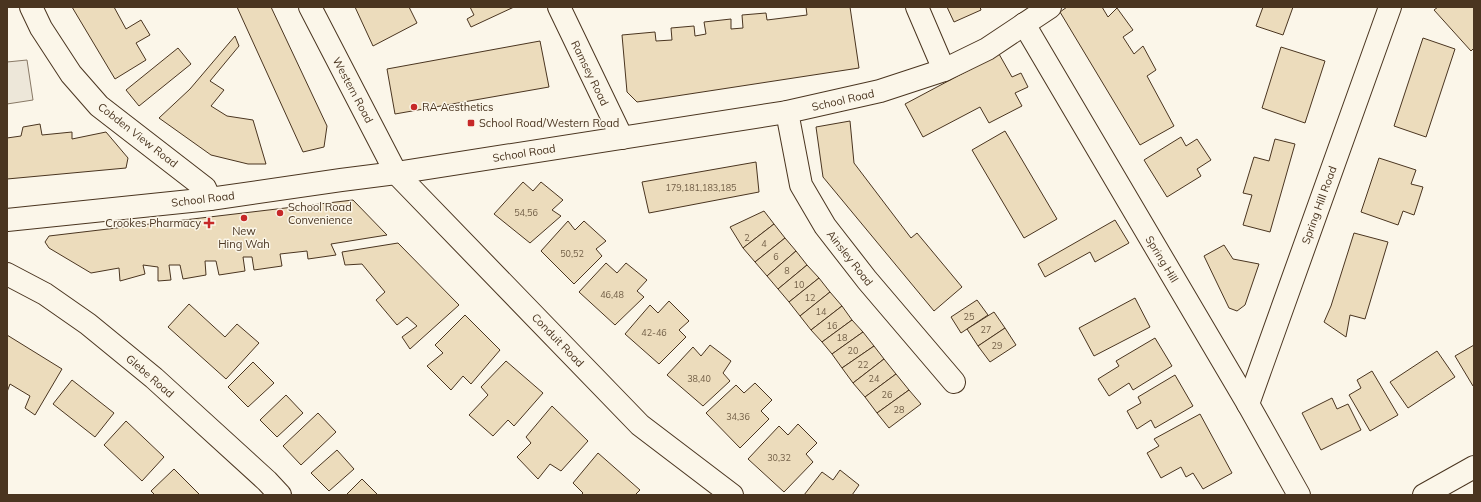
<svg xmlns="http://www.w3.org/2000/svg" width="1481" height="502" font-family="Mulish,sans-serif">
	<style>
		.parking { fill: #ede7d9; stroke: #887966 }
		.building { fill: #ecdcbc; stroke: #4a3520 }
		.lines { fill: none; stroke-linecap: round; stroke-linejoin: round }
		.minor-casing { stroke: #4a3520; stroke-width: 24 }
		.minor { stroke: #fbf6e9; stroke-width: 22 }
		.poi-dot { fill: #c62828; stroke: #fbf6e9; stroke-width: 1.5 }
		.labels { text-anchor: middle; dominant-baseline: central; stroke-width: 3; stroke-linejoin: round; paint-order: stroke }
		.number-label { font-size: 9px; fill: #725f47 }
		.street-label { font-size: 11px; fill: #4a3520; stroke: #fbf6e9 }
		.poi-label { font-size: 11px; fill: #4a3520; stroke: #fbf6e9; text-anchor: start }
	</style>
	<rect width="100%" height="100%" fill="#fbf6e9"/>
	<!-- parking -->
	<polygon class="parking" points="27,60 33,100 7,104 7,62"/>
	<!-- building -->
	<g class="building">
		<polygon points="72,7 114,7 126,29 141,20 150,35 136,43 146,60 115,79"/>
		<polygon points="237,7 271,7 327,126 324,147 303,152"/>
		<polygon points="355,7 409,7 417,23 373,46"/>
		<polygon points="470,7 514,7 471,27 467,19 474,15"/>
		<polygon points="806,7 850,7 859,68 637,102 627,92 622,35 655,32 656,41 672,40 671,28 694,26 695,36 706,34 704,22 731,19 731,29 743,28 742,15 766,13 767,20 807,15"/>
		<polygon points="947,7 980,7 981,10 954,22"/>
		<polygon points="1067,7 1102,7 1108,17 1117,8 1133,30 1123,37 1134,54 1143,46 1156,70 1147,76 1174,126 1140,145 1060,12"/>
		<polygon points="1263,7 1293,7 1283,35 1256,26"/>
		<polygon points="1438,7 1474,7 1474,48 1471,51 1434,10"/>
		<polygon points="235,36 239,46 210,81 224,90 211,106 227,116 253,120 266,164 248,164 211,155 159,118 190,89"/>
		<polygon points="1423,38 1455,49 1426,137 1394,126"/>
		<polygon points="540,41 549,87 395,114 387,69"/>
		<polygon points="1281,47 1325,61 1305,123 1262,108"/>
		<polygon points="178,48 191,64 139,106 126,90"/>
		<polygon points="999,54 1012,77 1021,73 1028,87 1015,93 1022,106 989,123 980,107 923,137 905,104"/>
		<polygon points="850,121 854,163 911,238 917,233 962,287 934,311 823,177 816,127"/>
		<polygon points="40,124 42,135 72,132 72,139 106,132 128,158 126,168 7,179 7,138 21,136 23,127"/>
		<polygon points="1005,131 1057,219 1024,238 972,150"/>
		<polygon points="1181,137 1186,146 1197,139 1211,160 1197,169 1201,176 1167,197 1144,160"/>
		<polygon points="1275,139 1295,144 1270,232 1243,225 1252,195 1243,193 1254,157 1269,161"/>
		<polygon points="1379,158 1416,170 1411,184 1423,187 1414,215 1403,211 1398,225 1361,212"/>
		<polygon points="756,162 759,192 649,213 642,182"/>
		<polygon points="523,182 533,191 541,182 563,200 552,210 561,216 530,243 494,214"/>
		<polygon points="353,200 387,235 331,244 336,255 308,259 307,251 280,254 282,266 254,270 252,257 243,257 245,271 219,275 216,261 205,261 206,275 183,279 180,265 169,265 171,280 158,281 158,267 143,265 145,274 120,281 119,268 91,273 49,248 45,242 49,236"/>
		<polygon points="764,211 774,224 743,248 730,227"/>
		<polygon points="1115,220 1129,243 1095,262 1090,252 1045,277 1038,264"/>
		<polygon points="568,221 575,230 584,221 606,241 596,249 602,256 574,284 541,251"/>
		<polygon points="774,224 785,238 755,262 743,248"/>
		<polygon points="1354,233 1388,242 1365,319 1350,315 1346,337 1324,322 1331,306"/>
		<polygon points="785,238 796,251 767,276 755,262"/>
		<polygon points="398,243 459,305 410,349 402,337 417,326 407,317 397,325 376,300 385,292 362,264 345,265 342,252"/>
		<polygon points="1224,245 1233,259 1259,264 1245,305 1237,311 1229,308 1204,256"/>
		<polygon points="796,251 807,265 778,289 767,276"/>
		<polygon points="606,263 617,273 626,263 647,280 637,291 644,297 615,325 579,292"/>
		<polygon points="807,265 819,278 789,302 778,289"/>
		<polygon points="819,278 830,292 800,316 789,302"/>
		<polygon points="830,292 842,306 811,330 800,316"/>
		<polygon points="1135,298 1150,327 1094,356 1079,328"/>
		<polygon points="977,300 988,315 961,333 951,317"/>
		<polygon points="669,301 689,321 679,330 686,337 659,364 625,334 650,305 658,313"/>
		<polygon points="189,304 225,337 237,324 259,343 226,379 168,327"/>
		<polygon points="842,306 852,320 822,342 811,330"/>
		<polygon points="994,312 1005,328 978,346 967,329"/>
		<polygon points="465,315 500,350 471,384 463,376 451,390 427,366 443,353 435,345"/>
		<polygon points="852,320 863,332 832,354 822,342"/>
		<polygon points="1005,328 1016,345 990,362 978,346"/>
		<polygon points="863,332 874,346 842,368 832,354"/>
		<polygon points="7,335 62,369 35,415 25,408 30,396 10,384 7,392"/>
		<polygon points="1155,338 1172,366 1133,390 1129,383 1109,396 1098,379 1119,366 1116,361"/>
		<polygon points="710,345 731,361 723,373 730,381 703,406 667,375 693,347 701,356"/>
		<polygon points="1474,345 1474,385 1473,386 1455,356"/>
		<polygon points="874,346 884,359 853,383 842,368"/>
		<polygon points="1437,351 1455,377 1408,408 1390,382"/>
		<polygon points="884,359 896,374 865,397 853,383"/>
		<polygon points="506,361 543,393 514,426 508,420 493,436 469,415 488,395 481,387"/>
		<polygon points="253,362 274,383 248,407 228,387"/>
		<polygon points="1372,371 1398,415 1370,431 1349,395 1361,388 1357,380"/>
		<polygon points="896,374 909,390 877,413 865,397"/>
		<polygon points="1175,375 1193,406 1155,428 1151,420 1137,429 1127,411 1141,403 1138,397"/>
		<polygon points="72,380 114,413 95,437 53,404"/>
		<polygon points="755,383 772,400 761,411 769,419 740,448 706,413 736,385 744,393"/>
		<polygon points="909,390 921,404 889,428 877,413"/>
		<polygon points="286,395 303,413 277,437 260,420"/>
		<polygon points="1332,398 1337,409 1348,404 1361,430 1321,450 1302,413"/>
		<polygon points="552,406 588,441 561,471 550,464 538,479 517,457 531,443 526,437"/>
		<polygon points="318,413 336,432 301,465 283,446"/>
		<polygon points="1200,414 1232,473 1203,489 1193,473 1186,477 1181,467 1161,478 1147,453 1159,446 1154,439"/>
		<polygon points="126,421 164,457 142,481 104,445"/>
		<polygon points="798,424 817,443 806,454 813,462 784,492 748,459 779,426 788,435"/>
		<polygon points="337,450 354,469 329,491 311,473"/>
		<polygon points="598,453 640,490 635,495 581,495 583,493 573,483"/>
		<polygon points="174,469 200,495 155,495 151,491"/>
		<polygon points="840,470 859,485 852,495 804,495 822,472 833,480"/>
		<polygon points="362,479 378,495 346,495"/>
	</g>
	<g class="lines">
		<!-- minor casing -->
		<g class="minor-casing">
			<g id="minor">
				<polyline points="31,7 41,28 71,74 99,106 205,188 210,199"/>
				<polyline points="310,7 396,173 640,425 732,495"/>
				<polyline points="559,7 622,138"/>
				<polyline points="917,7 944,70"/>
				<polyline points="1024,24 1248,404 1299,495"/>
				<polyline points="787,112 801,185 825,226 867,280 954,382"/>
				<polyline points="7,220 210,199 341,180 396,173 787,112 880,91 944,70 987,49 1050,7"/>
				<polyline points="7,274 45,294 88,324 154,378 267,481 280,495"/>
				<polyline points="1248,404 1390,7"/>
				<polyline points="1424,495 1474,467"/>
			</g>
		</g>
		<!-- minor -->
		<use href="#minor" class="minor"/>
	</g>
	<!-- markers -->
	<g class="poi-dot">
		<circle cx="414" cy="107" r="4"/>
		<rect x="467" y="119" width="8" height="8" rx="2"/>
		<circle cx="280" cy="213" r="4"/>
		<circle cx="244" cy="218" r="4"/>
		<path d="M207 217h4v4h4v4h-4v4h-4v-4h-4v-4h4z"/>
	</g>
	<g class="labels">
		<!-- number labels -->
		<g class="number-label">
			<text x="701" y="187">179,181,183,185</text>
			<text x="526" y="212">54,56</text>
			<text x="747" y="237">2</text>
			<text x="764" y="243">4</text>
			<text x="572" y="253">50,52</text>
			<text x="776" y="256">6</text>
			<text x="787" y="270">8</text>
			<text x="799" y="284">10</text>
			<text x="612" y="294">46,48</text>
			<text x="810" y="297">12</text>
			<text x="821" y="311">14</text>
			<text x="969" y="316">25</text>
			<text x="832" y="325">16</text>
			<text x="986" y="329">27</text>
			<text x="654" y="332">42-46</text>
			<text x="842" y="337">18</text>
			<text x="997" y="345">29</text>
			<text x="853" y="350">20</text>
			<text x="863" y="364">22</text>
			<text x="699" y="378">38,40</text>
			<text x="874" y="378">24</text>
			<text x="887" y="394">26</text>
			<text x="899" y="409">28</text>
			<text x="738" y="416">34,36</text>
			<text x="779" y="457">30,32</text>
		</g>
		<!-- street labels -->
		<g class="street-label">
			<text transform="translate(590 73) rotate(64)">Ramsey Road</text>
			<text transform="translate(353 90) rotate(62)">Western Road</text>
			<text transform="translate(843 100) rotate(-13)">School Road</text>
			<text transform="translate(138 135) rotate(38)">Cobden View Road</text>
			<text transform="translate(524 153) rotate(-9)">School Road</text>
			<text transform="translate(203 199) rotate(-7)">School Road</text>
			<text transform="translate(1319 205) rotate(-70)">Spring Hill Road</text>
			<text transform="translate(850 258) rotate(52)">Ainsley Road</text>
			<text transform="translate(1162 259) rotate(59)">Spring Hill</text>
			<text transform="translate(558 340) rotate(46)">Conduit Road</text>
			<text transform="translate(150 376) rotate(41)">Glebe Road</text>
		</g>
		<!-- poi labels -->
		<g class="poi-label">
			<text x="422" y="107">RA Aesthetics</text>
			<text x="479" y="123">School Road/Western Road</text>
			<text x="288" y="207">School Road<tspan x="288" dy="13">Convenience</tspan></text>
			<text x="201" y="223" text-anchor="end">Crookes Pharmacy</text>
			<text x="244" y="231" text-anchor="middle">New<tspan x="244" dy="13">Hing Wah</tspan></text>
		</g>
	</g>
	<!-- border -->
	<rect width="1481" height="502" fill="none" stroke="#4a3520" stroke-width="16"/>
</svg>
